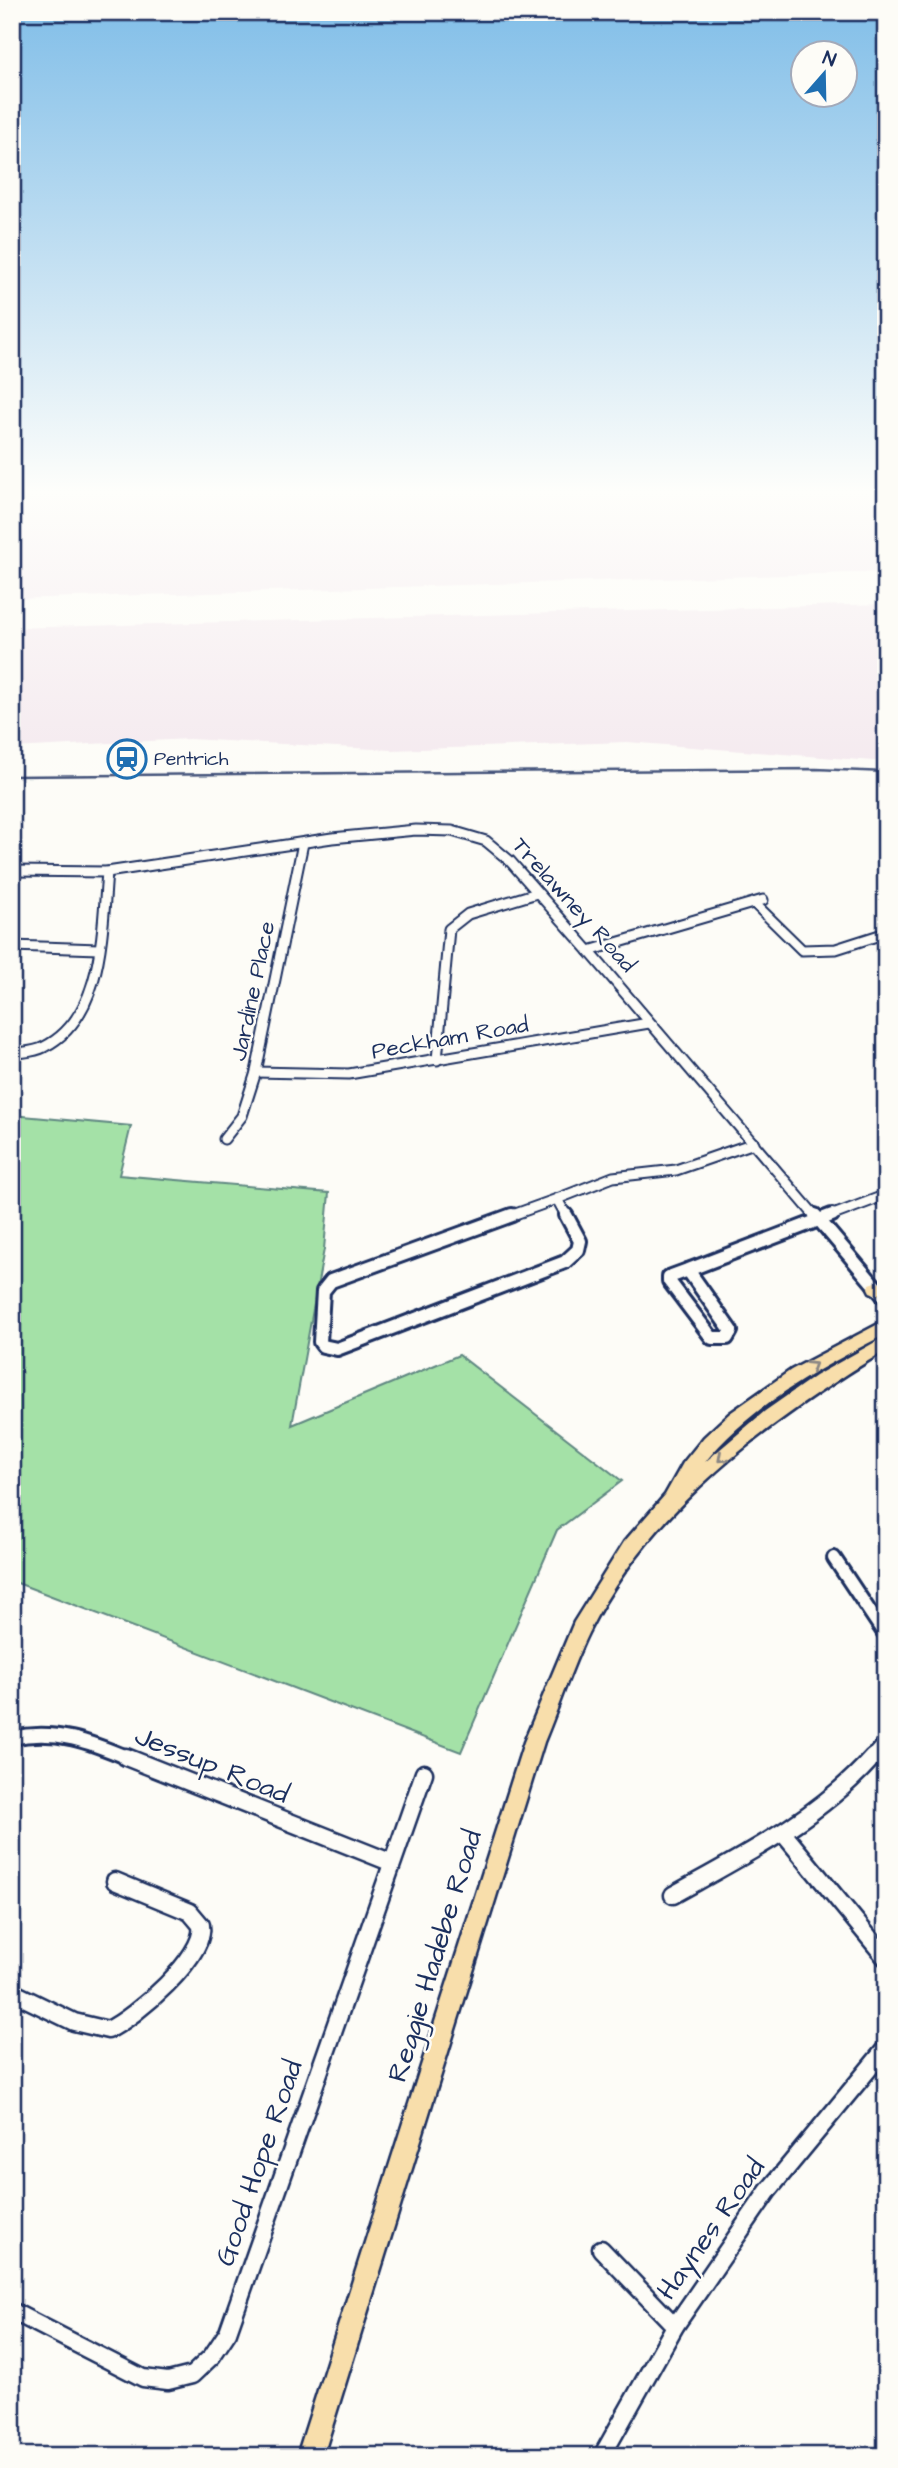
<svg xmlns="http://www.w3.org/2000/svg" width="898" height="2468" font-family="'Architects Daughter',sans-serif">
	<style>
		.built { fill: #f2e5ec }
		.green { fill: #a4e1a7; stroke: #608882; stroke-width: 2 }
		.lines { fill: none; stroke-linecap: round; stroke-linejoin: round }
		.minor-far2-casing { stroke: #1b2f5e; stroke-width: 13 }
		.minor-far1-casing { stroke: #1b2f5e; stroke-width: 18 }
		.minor-casing { stroke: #1b2f5e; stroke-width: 21 }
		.primary-casing { stroke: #1b2f5e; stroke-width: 5 }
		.minor-far2 { stroke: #fdfcf7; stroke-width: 9 }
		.minor-far1 { stroke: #fdfcf7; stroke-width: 12 }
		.minor { stroke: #fdfcf7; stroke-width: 16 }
		.primary { fill: #f8deab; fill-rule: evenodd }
		.rail { stroke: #1b2f5e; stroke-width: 2.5 }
		.oneway { stroke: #8a8684 }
		.labels { text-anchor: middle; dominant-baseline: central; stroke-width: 5; stroke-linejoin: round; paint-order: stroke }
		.far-poi-label { font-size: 19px; fill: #1b2f5e; stroke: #fdfcf7; text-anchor: start }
		.street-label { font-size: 23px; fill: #1b2f5e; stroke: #fdfcf7 }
		.near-street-label { font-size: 28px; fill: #1b2f5e; stroke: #fdfcf7 }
	</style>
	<rect width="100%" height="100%" fill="#fdfcf7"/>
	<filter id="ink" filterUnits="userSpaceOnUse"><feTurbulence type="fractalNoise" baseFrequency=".0143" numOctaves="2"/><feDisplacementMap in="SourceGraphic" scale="14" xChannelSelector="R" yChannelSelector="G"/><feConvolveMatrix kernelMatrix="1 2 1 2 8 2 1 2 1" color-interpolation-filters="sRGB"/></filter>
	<g filter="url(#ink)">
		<!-- built -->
		<g class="built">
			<polygon points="12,489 886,489 886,572 12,599"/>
			<polygon points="886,604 886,762 627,742 391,750 189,739 12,748 12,628"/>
		</g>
		<!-- green -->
		<polygon class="green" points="12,1115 131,1126 119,1175 329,1193 324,1249 292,1425 459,1355 622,1481 557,1530 461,1752 12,1581"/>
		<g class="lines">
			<!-- minor-far2 casing -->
			<g class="minor-far2-casing">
				<g id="minor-far2">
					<polyline points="12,871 107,872 332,838 416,830 452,831 486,841 510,861 589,951 816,1217"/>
					<polyline points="754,903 802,950 836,949 886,933"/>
					<polyline points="12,946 99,949"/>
					<polyline points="589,951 763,900"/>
					<path d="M12,1054C22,1052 35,1052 44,1047C104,1017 102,930 107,872"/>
					<polyline points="437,1060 449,929 468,914 537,893"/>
					<polyline points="256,1072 349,1074 649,1023"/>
					<polyline points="224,1139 242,1116 256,1072 303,843"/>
					<polyline points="557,1199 567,1217"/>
					<polyline points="557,1199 613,1177 676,1170 754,1143"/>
					<polyline points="507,1217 557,1199"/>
					<polyline points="828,1217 886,1195"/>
				</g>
			</g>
			<!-- minor-far1 casing -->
			<g class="minor-far1-casing">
				<g id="minor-far1">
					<polyline points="512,1215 331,1281 323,1291 320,1342 323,1346 337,1349 565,1262 578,1250 580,1241 566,1215"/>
					<polyline points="815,1215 886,1299"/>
					<polygon points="688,1270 731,1331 727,1338 712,1338 669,1281 669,1277"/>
					<polyline points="688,1270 832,1215"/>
					<polyline points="834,1558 886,1636"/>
					<path d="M12,1738C56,1728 90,1742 131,1759"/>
					<polyline points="871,1759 886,1742"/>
				</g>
			</g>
			<!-- minor casing -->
			<g class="minor-casing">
				<g id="minor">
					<polyline points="126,1757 390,1862"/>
					<polyline points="783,1833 886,1958"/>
					<path d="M673,1895C743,1856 819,1818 873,1757"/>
					<path d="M12,1992L74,2022L108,2030C134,2018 207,1956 201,1925L190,1912L115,1881"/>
					<polyline points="601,2249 675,2326"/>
					<polyline points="12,2311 143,2378 168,2381 192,2375 212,2356 228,2332 424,1773"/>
					<polyline points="602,2456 675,2326 768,2191 886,2048"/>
				</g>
			</g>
			<!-- primary casing -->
			<g class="primary-casing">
				<g id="primary">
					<polygon points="876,1282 886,1285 886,1298 870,1292 868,1288 870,1284"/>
					<path d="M886,1320V1334C821,1367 752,1405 705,1462L765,1411L815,1376L886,1336V1350C769,1421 651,1507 588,1633C571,1668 559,1706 544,1742L323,2456H297L524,1742L574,1622L624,1542L665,1495L683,1463L704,1437L730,1413L791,1370Z"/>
				</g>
			</g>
			<!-- minor-far2 -->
			<use href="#minor-far2" class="minor-far2"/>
			<!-- minor-far1 -->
			<use href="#minor-far1" class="minor-far1"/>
			<!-- minor -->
			<use href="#minor" class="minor"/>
			<!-- primary -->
			<use href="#primary" class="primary"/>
			<!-- rail -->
			<polyline class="rail" points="12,776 816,769 886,772"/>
		</g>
		<!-- one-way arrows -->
		<defs><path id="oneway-chevron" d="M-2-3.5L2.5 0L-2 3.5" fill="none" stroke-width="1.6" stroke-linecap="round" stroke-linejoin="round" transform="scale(1.75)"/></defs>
		<g class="oneway">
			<use href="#oneway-chevron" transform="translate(812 1366) rotate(-32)"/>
			<use href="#oneway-chevron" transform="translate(722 1458) rotate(138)"/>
		</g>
	</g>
	<!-- sky -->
	<linearGradient id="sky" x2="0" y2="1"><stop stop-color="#81bee8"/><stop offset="0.59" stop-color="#fefefb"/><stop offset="1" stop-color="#fefefb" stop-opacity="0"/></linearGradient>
	<rect width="898" height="834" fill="url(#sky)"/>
	<!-- icons -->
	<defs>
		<g id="station-ring" transform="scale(2.0125)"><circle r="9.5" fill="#fdfcf7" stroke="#1f6fb2" stroke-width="1.5"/><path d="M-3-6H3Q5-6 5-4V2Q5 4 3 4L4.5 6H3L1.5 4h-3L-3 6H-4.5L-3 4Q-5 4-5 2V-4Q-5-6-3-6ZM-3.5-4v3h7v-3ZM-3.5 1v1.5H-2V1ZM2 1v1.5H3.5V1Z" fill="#1f6fb2"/></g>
	</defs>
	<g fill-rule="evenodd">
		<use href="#station-ring" x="127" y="759"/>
	</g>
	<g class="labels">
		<!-- far-poi labels -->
		<g class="far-poi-label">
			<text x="154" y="759">Pentrich</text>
		</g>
		<!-- street labels -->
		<g class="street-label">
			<text transform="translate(574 905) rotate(48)">Trelawney Road</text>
			<text transform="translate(253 991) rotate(-78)">Jardine Place</text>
			<text transform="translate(450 1038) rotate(-10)">Peckham Road</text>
		</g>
		<!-- near-street labels -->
		<g class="near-street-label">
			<text transform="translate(212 1765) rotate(22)">Jessup Road</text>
			<text transform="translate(435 1956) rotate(-73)">Reggie Hadebe Road</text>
			<text transform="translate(259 2163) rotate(-71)">Good Hope Road</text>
			<text transform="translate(711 2229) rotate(-55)">Haynes Road</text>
		</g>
	</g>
	<!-- margin -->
	<rect width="898" height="2468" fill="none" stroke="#fdfcf7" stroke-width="42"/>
	<rect x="21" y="21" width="856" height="2426" fill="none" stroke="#1b2f5e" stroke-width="2.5" filter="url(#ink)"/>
	<!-- north arrow -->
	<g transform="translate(824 74) rotate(20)"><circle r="33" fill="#fdfcf7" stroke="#a3aaba" stroke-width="2"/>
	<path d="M0-5L12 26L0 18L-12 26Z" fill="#1f6fb2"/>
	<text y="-10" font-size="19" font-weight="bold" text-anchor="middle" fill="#1b2f5e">N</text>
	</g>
</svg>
